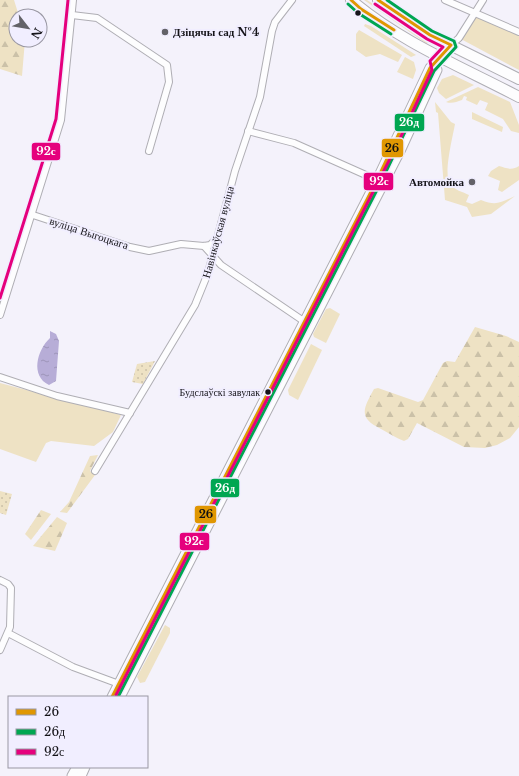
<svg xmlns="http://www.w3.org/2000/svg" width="519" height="776" font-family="'Libre Baskerville',serif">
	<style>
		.green { fill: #eee2c4 }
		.forest { fill: url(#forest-firs) }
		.park { fill: url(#park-dots) }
		.water { fill: url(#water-ripples) }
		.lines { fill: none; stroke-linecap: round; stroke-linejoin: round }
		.minor-casing { stroke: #afaeb4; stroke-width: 8 }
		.secondary-casing { stroke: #afaeb4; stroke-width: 11 }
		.primary-casing { stroke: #afaeb4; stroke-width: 12 }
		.minor { stroke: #fdfdfe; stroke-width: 6 }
		.secondary { stroke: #fdfdfe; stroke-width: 9 }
		.primary { stroke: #fdfdfe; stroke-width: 10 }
		.bus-1-casing { stroke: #f1eeff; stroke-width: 6 }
		.bus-2-casing { stroke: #f1eeff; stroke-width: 6 }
		.bus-3-casing { stroke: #f1eeff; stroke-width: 6 }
		.bus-1 { stroke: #e09702; stroke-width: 3 }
		.bus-2 { stroke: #00a651; stroke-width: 3 }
		.bus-3 { stroke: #e5007d; stroke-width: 3 }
		.bus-dot { fill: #151419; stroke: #f1eeff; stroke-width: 1.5 }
		.poi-dot { fill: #636268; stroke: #f1eeff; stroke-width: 1.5 }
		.labels { text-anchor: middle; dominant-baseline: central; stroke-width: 4; stroke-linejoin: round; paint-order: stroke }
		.bus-label { font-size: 10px; fill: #151419; stroke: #f1eeff; text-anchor: end }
		.poi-label { font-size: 11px; font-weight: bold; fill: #151419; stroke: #f1eeff; text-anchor: start }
		.street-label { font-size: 11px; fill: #151419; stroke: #f1eeff }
		.line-badge { stroke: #f1eeff; stroke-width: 1.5 }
		.badge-label { font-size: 11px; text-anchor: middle; font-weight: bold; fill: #fff }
		.pale-badge-label { font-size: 11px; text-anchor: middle; font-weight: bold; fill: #111 }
	</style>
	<defs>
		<pattern id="forest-firs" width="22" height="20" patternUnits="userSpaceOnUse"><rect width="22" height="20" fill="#eee2c4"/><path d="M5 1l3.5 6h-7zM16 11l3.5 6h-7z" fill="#cbc1a8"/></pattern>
		<pattern id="park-dots" width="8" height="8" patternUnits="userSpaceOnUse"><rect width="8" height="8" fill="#eee2c4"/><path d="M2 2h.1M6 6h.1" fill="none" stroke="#cbc1a8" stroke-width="1.8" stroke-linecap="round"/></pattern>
		<pattern id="water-ripples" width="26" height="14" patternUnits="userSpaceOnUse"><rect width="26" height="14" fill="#b7add7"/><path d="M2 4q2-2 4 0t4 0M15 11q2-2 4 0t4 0" fill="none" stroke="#9c94b8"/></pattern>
	</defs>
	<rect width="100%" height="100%" fill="#f4f2fb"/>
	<!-- green -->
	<g class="green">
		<polygon points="364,0 367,0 429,41 427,44"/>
		<polygon points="475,12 519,32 519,70 459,38"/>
		<polygon points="365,24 371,26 416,55 411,57 364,26"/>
		<polygon points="359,30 402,55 398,62 380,54 366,57 356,50 356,34"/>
		<polygon points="405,57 414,62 416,70 413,79 397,72"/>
		<polygon points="453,75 474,85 446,99 439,93 437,88 442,79"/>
		<path d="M478,87L510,102L519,125V133L511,131L503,119L485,110L488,103L480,100L477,105L466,100L467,97L464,96L462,100C456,102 452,104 446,102Z"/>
		<path d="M435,102L451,122L455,124C453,136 443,174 450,184C454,190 463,192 469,195L466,202L472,204L481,200C496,206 500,203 515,196L491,214L472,217L467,207L445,200L438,113L436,112Z"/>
		<polygon points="472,112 503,127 502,132 472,119"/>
		<path d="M499,166C506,168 512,171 519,166V180L502,192L498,190L500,181L488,176L491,171Z"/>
		<polygon points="330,308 340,314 326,343 314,337 313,334 326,309"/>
		<polygon points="311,344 322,350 298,400 289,395 288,390"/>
		<polygon points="0,383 121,415 113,432 94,446 51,441 46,443 36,462 0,449"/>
		<polygon points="165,625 170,628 170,633 145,682 140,683 137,677"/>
	</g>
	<!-- forest -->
	<g class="forest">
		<polygon points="0,0 14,0 19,16 16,16 16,40 25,40 22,76 0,69"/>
		<path d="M475,327L506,336L519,342V427L510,438L497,445L485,448L464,447L417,423L408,439L404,441C396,438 389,433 381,429C358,418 363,409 374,389L378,388L418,402L423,400L443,363L447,361L455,362Z"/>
		<polygon points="98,455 90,471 95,475 67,513 60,512 69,502 90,456"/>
		<polygon points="41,510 51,514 31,540 25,534"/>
		<polygon points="57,517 67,523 55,551 33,546"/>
	</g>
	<!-- park -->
	<g class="park">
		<polygon points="155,361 143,384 132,382 137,364"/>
		<polygon points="0,491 12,494 6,515 0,513"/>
	</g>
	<!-- water -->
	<path class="water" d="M50,331L56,334L59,341L56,381L49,385C30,376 37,350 50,338Z"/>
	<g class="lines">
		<!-- minor casing -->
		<g class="minor-casing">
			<g id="minor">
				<polyline points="445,0 519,32"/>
				<polyline points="72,15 97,18 167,65 169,82 149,151"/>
				<polyline points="451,45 459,38 483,0"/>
				<polyline points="248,131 294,143 377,180"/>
				<polyline points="30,214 130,247 149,251 181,244 204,246 210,245 216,239"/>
				<polyline points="204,246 221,265 305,322"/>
				<polyline points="0,315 61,120 73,0"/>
				<polyline points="0,377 57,396 130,413"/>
				<polyline points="95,471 195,305 208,273 235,171 260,97 272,31 275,22 292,0"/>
				<polyline points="0,580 8,584 11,588 10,627 0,650"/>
				<polyline points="8,633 73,667 119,684"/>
			</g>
		</g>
		<!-- secondary casing -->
		<g class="secondary-casing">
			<g id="secondary">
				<polyline points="112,697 377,180 430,68 440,57"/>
				<polyline points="120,697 401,149 437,70 435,63"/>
				<polyline points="72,776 77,767"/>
				<polyline points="81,776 85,767"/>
			</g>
		</g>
		<!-- primary casing -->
		<g class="primary-casing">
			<g id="primary">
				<path d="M351,0C400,42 462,67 519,97"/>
				<polyline points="378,0 430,35 519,79"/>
			</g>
		</g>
		<!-- minor -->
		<use href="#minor" class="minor"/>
		<!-- secondary -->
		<use href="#secondary" class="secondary"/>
		<!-- primary -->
		<use href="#primary" class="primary"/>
		<!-- bus-1 casing -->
		<g class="bus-1-casing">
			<g id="bus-1">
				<polyline points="351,0 361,9 394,30"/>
				<polyline points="112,697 377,180 430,68 451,45 430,35 378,0"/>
			</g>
		</g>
		<!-- bus-2 casing -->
		<g class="bus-2-casing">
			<g id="bus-2">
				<polyline points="348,4 358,13 391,34"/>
				<polyline points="118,697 381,182 434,71 456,47 454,41 432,31 387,0"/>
			</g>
		</g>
		<!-- bus-3 casing -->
		<g class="bus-3-casing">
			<g id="bus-3">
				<polyline points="0,298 56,119 68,0"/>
				<polyline points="116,695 396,147 432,70 430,61 443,47 427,39 375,4"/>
			</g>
		</g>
		<!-- bus-1 -->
		<use href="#bus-1" class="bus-1"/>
		<!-- bus-2 -->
		<use href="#bus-2" class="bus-2"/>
		<!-- bus-3 -->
		<use href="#bus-3" class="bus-3"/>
	</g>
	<!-- markers -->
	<g class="bus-dot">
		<circle cx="358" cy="13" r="3.5"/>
		<circle cx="268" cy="392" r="3.5"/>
	</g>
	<g class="poi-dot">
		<circle cx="165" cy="32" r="4"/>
		<circle cx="472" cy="182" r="4"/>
	</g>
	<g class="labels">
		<!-- bus labels -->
		<g class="bus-label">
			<text x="260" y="392">Будслаўскі завулак</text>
		</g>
		<!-- poi labels -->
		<g class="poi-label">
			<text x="173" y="32">Дзіцячы сад №4</text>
			<text x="464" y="182" text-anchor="end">Автомойка</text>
		</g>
		<!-- street labels -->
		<g class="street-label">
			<text transform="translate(218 232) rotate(-75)">Навінкаўская вуліца</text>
			<text transform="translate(89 233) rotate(18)">вуліца Выгоцкага</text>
		</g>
	</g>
	<g class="line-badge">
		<rect x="394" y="113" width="31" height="19" rx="4" fill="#00a651"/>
		<rect x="381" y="138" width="23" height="20" rx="4" fill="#e09702"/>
		<rect x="31" y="142" width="30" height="19" rx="4" fill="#e5007d"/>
		<rect x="363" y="172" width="31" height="19" rx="4" fill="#e5007d"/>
		<rect x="210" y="478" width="30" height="20" rx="4" fill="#00a651"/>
		<rect x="194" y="505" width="23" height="19" rx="4" fill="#e09702"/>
		<rect x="179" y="532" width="31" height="19" rx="4" fill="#e5007d"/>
	</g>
	<g class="badge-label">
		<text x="409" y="126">26д</text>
		<text x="46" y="155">92с</text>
		<text x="379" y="185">92с</text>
		<text x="225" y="492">26д</text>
		<text x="194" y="545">92с</text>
	</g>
	<g class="pale-badge-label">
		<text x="392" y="152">26</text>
		<text x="206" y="518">26</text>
	</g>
	<!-- legend -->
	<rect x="8" y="696" width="140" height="72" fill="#f1eeff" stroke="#9997a3"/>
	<rect x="16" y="709" width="20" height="6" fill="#e09702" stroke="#9997a3"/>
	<text x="44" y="716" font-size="12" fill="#151419">26</text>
	<rect x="16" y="729" width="20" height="6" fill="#00a651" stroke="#9997a3"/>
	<text x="44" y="736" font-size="12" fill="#151419">26д</text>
	<rect x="16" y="749" width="20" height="6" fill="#e5007d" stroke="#9997a3"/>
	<text x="44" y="756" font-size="12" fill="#151419">92с</text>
	<!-- north arrow -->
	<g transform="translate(28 28) rotate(121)"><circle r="19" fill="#f1eeff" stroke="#9997a3"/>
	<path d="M0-3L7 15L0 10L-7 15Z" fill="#636268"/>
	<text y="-6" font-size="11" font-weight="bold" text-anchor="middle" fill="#151419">N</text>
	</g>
</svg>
